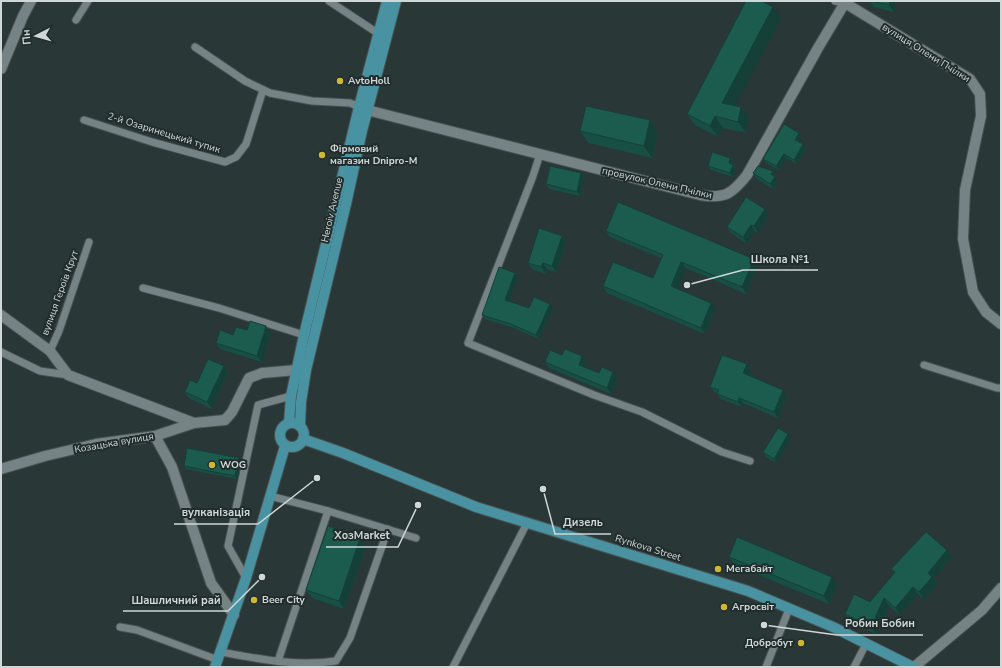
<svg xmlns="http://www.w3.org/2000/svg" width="1002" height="668" font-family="'Nunito Sans',sans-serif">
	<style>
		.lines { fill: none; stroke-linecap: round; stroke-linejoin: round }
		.lane-casing { stroke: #485252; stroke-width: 9 }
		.street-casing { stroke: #485252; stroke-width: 12 }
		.primary-casing { stroke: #485252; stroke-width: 12 }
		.lane { stroke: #768384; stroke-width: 7 }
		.street { stroke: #768384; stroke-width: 10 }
		.primary { stroke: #4892a2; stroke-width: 10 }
		.wall { fill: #184f44 }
		.shaded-wall { fill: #144037 }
		.building { fill: #1c5c4f; stroke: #144037 }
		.poi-dot { fill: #d1b736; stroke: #212d2d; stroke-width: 1.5 }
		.labels { text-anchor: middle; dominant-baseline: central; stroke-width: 4; stroke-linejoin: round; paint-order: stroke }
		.street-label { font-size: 10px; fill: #d0d7d7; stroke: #212d2d }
		.poi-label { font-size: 10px; font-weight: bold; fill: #d0d7d7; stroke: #212d2d; text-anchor: start }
		.leader { fill: none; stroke: #d0d7d7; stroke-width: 1.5 }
		.callout-dot { fill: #d0d7d7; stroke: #212d2d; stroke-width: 1.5 }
		.callout-label { font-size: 11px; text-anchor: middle; font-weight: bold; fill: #d0d7d7; stroke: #212d2d; stroke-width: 4; stroke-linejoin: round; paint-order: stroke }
	</style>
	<rect width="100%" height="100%" fill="#2a3737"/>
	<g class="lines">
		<!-- lane casing -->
		<g class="lane-casing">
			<g id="lane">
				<polyline points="329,1 379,34"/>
				<polyline points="835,1 845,3"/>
				<polyline points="76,20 88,1"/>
				<polyline points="195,47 245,81 270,93 312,101 350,103 362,108"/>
				<polyline points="84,120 152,142 225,162 236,157 246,144 263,90"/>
				<polyline points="540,154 533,176 468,343 594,395 642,412 722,452 750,461"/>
				<polyline points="143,288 219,308 304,335"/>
				<polyline points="50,351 59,331 89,242"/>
				<polyline points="1,352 40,371 68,375"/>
				<polyline points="924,365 997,388 1001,388"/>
				<polyline points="270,496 328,511 416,538"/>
				<polyline points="246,578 228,546 258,405 291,396"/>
				<polyline points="120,627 137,630 218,660"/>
				<path d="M221,652C259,659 297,667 336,661L350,638L388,529"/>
				<polyline points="278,661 328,511"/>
				<polyline points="453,667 527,523"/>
				<polyline points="766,667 789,609"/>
				<polyline points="854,667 866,644"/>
			</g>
		</g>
		<!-- street casing -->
		<g class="street-casing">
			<g id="street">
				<polyline points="845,3 970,79 980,94 981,116 965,190 963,239 973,292 986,312 1001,324"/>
				<polyline points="1,69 23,16 31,1"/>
				<path d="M367,110L700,195C725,199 732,194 747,175L818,48L846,1"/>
				<polyline points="1,315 50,351 68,375 194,423"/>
				<polyline points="155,436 172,467 211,583 234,615"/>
				<polyline points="1,469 45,456 96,444 155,436 194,423 225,420 232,412 249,378 262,373 297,370"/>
				<polyline points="914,667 982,610 1001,588"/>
			</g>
		</g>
		<!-- primary casing -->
		<g class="primary-casing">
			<g id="primary">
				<circle cx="292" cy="435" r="12"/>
				<polyline points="289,423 291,396 304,335 359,107 387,1"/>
				<polyline points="300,426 301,402 306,370 346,204 362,131 396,1"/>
				<polyline points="303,439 343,453 476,507 748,591 833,627 913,667"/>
				<polyline points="215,667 246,578 285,446"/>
			</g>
		</g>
		<!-- lane -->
		<use href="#lane" class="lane"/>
		<!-- street -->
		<use href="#street" class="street"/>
		<!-- primary -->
		<use href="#primary" class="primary"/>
	</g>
	<!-- wall -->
	<g class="wall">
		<polygon points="870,1 896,1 894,12 874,7"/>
		<polygon points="781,18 734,106 741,107 749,119 746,133 723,128 718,137 695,125 687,114"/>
		<polygon points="650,120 658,132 652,158 589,143 580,131"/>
		<polygon points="799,133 802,137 799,142 803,144 806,148 797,164 787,158 779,170 766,163 763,159"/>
		<polygon points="730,158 733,162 733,164 736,169 733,177 711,170 708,166"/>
		<polygon points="773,171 776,175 775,177 778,181 773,189 756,178 753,173"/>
		<polygon points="581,173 584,178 580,196 549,189 546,184"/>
		<polygon points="769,216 758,233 755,231 747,244 731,233 727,227"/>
		<polygon points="606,231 758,265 746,294 686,268 677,289 716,309 705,334 607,293 603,286 653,278 661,258 610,237"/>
		<polygon points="562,236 566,242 556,272 547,269 546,274 532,269 528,263"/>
		<polygon points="515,273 518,277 509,301 529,308 553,308 539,339 514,328 485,319 482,315"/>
		<polygon points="247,330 271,333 262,362 220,349 216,343 233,335"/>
		<polygon points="562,355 582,356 587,362 585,367 599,373 618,378 611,394 549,368 545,362"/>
		<polygon points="751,370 749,375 787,395 778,418 743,403 742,407 721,399 717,394 717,393 714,392 710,387"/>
		<polygon points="228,372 212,409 189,398 185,392 197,383"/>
		<polygon points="791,438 777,463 766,457 763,452"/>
		<polygon points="241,461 237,479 186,469 184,466"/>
		<polygon points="360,538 366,546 344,609 312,598 306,590"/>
		<polygon points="947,550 952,557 934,579 937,584 924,600 918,594 900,615 889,606 876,634 850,622 845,614 870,602 894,573 891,569"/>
		<polygon points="729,557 837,585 829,604 735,565"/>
	</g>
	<!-- shaded-wall -->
	<g class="shaded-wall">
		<polygon points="890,1 896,1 894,12 889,5"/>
		<polygon points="773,7 781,18 730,115 722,103"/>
		<polygon points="741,107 749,119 746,133 738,122"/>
		<polygon points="715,116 723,128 718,137 710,126"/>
		<polygon points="650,120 658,132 652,158 644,146"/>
		<polygon points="799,133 802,137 798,144 795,140"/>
		<polygon points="803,144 806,148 797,164 794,160"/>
		<polygon points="784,154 787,158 779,170 776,166"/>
		<polygon points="730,158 733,162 732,167 729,163"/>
		<polygon points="733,165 736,169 733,177 730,173"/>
		<polygon points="773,171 776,175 773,178 771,174"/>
		<polygon points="581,173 584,178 580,196 577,192"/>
		<polygon points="775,177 778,181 773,189 770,184"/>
		<polygon points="765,209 769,216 758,233 754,226"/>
		<polygon points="751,225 755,231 747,244 743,237"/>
		<polygon points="562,236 566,242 556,272 552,266"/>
		<polygon points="754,259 758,265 746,294 742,287"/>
		<polygon points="681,262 686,268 676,293 671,286"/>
		<polygon points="543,263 547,269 546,274 541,267"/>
		<polygon points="515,273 518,277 508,304 505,300"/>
		<polygon points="711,303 716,309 705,334 701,328"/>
		<polygon points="550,304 553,308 539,339 536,335"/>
		<polygon points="266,326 271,333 262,362 257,356"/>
		<polygon points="582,356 587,362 583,371 579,365"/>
		<polygon points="747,364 751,370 747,379 743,373"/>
		<polygon points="224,366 228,372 212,409 207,402"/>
		<polygon points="613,372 618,378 611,394 607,388"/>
		<polygon points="783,390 787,395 778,418 774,412"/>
		<polygon points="739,398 743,403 742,407 738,402"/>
		<polygon points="788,434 791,438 777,463 774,459"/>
		<polygon points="239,458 241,461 237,479 235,476"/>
		<polygon points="360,538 366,546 344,609 339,601"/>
		<polygon points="947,550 952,557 934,579 937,584 924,600 919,592 928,573"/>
		<polygon points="832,577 837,585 829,604 824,596"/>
		<polygon points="913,587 918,594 900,615 895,608"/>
		<polygon points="884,598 889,606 876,634 871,627"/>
	</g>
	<!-- building -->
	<g class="building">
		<polygon points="746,1 762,1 773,7 722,103 741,107 738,122 715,116 710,126 687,114"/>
		<polygon points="871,1 890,1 889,5"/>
		<polygon points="586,106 650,120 644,146 580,131"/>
		<polygon points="784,124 799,133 795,140 803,144 794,160 784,154 776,166 763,159"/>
		<polygon points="712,152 730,158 729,163 733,165 730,173 708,166"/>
		<polygon points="550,166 581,173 577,192 546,184"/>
		<polygon points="758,166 773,171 771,174 775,177 770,184 753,173"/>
		<polygon points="746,197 765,209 754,226 751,225 743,237 727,227"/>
		<polygon points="618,202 754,259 742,287 681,262 671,286 711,303 701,328 603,286 613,262 653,278 663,255 606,231"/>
		<polygon points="539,228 562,236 552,266 543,263 541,267 528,263"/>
		<polygon points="499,267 515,273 505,300 529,308 534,297 550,304 536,335 511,324 482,315"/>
		<polygon points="250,321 266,326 257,356 216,343 220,330 233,335 236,327 247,330"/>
		<polygon points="565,349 582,356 579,365 599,373 602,367 613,372 607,388 545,362 550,350 562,355"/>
		<polygon points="722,355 747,364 743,373 783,390 774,412 739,398 738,402 717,394 719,390 710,387"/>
		<polygon points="208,359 224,366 207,402 185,392 190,380 197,383"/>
		<polygon points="778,428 788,434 774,459 763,452"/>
		<polygon points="187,448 239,458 235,476 184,466"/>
		<polygon points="328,526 360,538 339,601 306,590"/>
		<polygon points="926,532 947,550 928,573 932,577 919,592 913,587 895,608 884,598 871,627 845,614 854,594 870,602 895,572 891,569"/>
		<polygon points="737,537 832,577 824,596 729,557"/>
	</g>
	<!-- markers -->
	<g class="poi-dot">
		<circle cx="340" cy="81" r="4"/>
		<circle cx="322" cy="155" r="4"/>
		<circle cx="212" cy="465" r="4"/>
		<circle cx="718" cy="569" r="4"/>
		<circle cx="254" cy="600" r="4"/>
		<circle cx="724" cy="607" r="4"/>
		<circle cx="801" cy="643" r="4"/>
	</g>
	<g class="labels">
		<!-- street labels -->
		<g class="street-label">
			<text transform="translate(926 53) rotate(32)">вулиця Олени Пчілки</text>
			<text transform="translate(164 133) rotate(17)">2-й Озаринецький тупик</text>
			<text transform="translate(657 183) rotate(13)">провулок Олени Пчілки</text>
			<text transform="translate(332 210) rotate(-77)">Heroiv Avenue</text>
			<text transform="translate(60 293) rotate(-70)">вулиця Героїв Крут</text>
			<text transform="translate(114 443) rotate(-10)">Козацька вулиця</text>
			<text transform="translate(648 548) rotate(17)">Rynkova Street</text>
		</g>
		<!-- poi labels -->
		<g class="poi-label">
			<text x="348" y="81">AvtoHoll</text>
			<text x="330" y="149">Фірмовий<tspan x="330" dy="12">магазин Dnipro-M</tspan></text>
			<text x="220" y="465">WOG</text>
			<text x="726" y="569">Мегабайт</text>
			<text x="262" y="600">Beer City</text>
			<text x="732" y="607">Агросвіт</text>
			<text x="793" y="643" text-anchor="end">Добробут</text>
		</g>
	</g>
	<!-- callouts -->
	<path class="leader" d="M687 285L743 270H818M317 478L258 524H174M543 489L555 534H611M418 505L398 547H326M262 577L228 611H123M764 625L837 635H923"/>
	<g class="callout-dot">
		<circle cx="687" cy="285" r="4"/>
		<circle cx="317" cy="478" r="4"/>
		<circle cx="543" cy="489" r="4"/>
		<circle cx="418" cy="505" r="4"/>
		<circle cx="262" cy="577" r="4"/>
		<circle cx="764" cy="625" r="4"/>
	</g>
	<g class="callout-label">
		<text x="780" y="263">Школа №1</text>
		<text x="216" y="516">вулканізація</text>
		<text x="583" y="526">Дизель</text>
		<text x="362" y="539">ХозMarket</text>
		<text x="176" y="604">Шашличний рай</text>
		<text x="880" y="627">Робин Бобин</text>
	</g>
	<!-- border -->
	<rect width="1002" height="668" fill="none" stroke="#d0d7d7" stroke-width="4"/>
	<!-- north arrow -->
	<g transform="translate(36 36) rotate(264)" stroke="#212d2d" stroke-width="3" paint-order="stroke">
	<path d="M0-3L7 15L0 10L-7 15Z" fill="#d0d7d7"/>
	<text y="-6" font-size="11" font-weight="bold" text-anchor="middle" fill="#d0d7d7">Пн</text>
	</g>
</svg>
